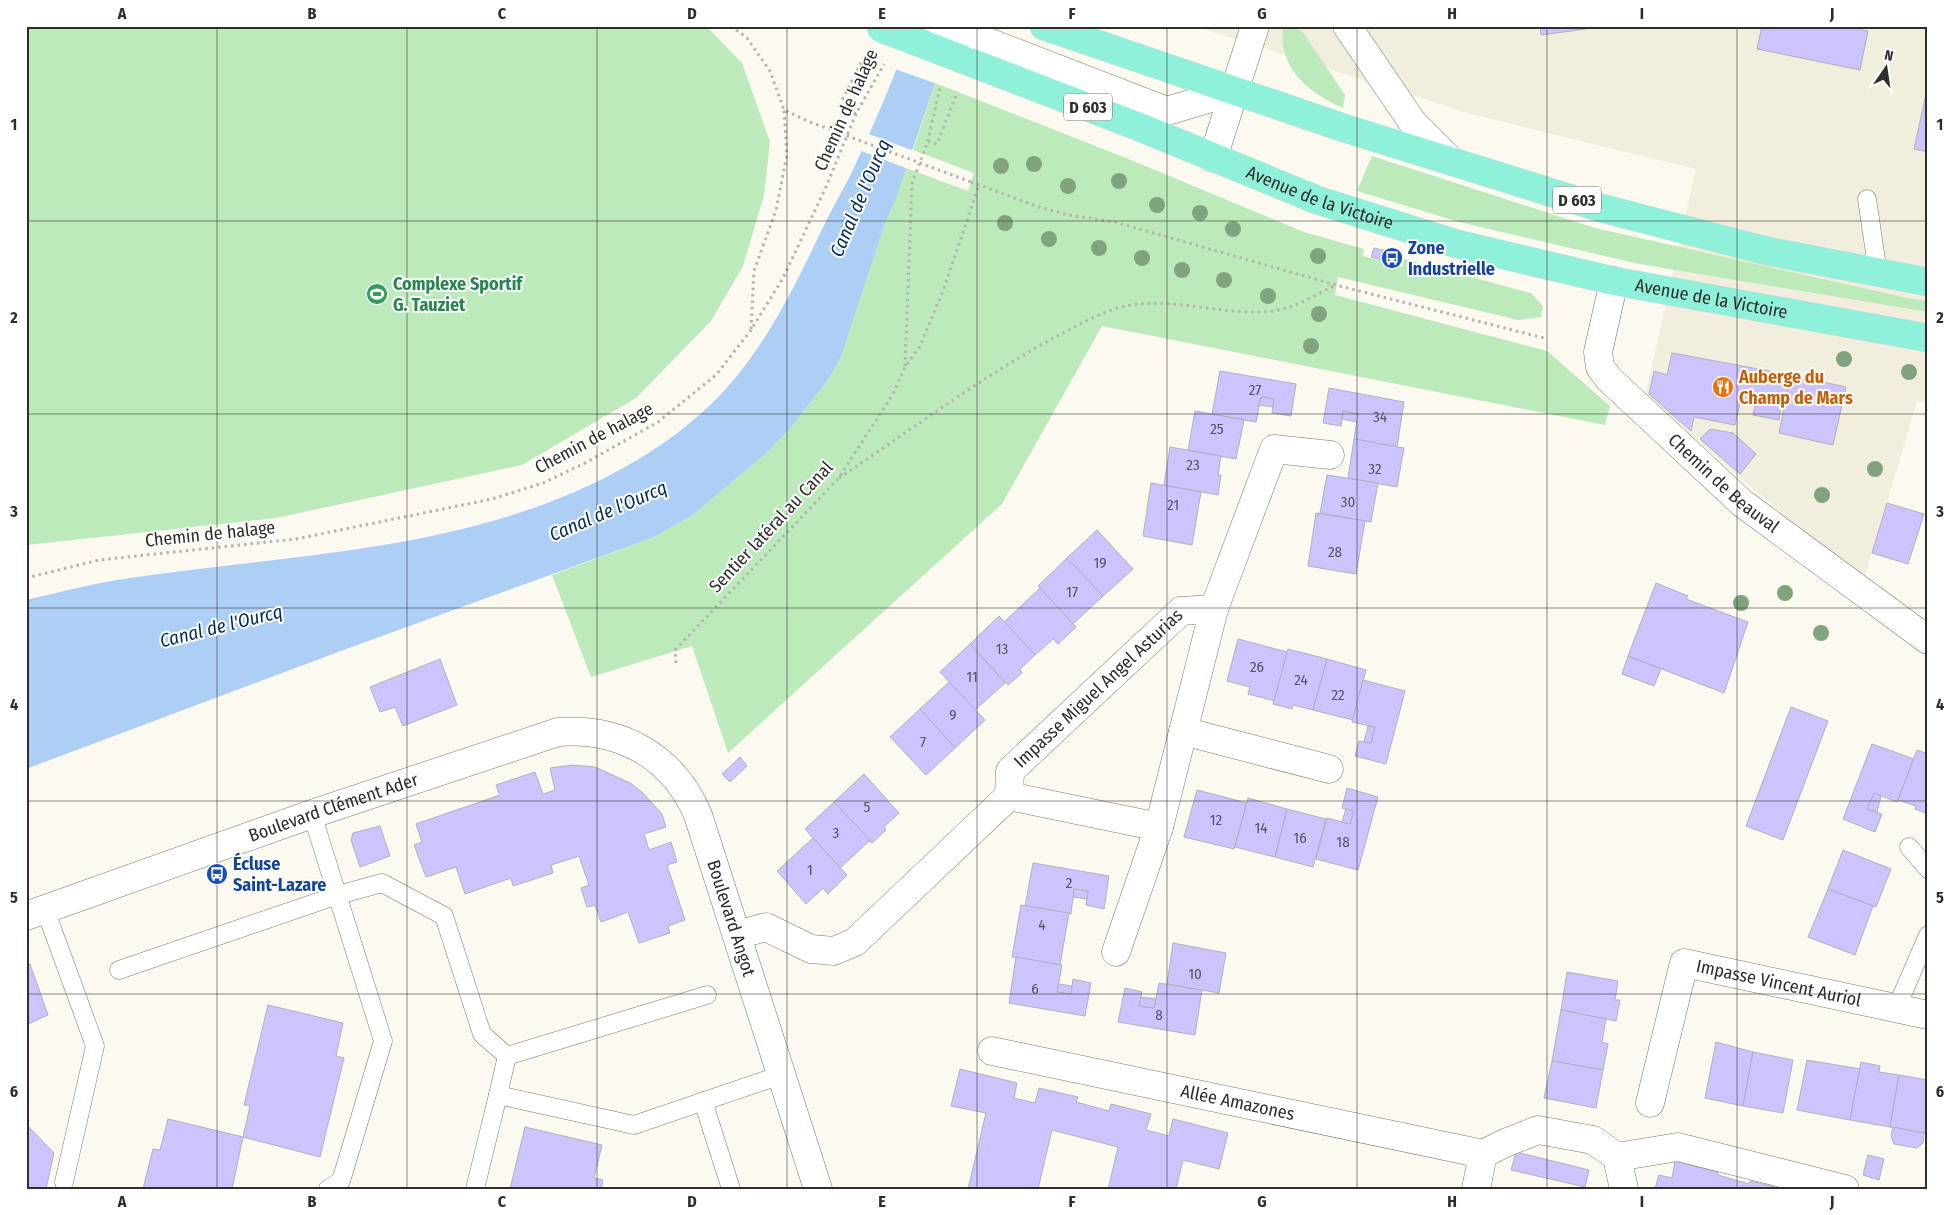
<svg xmlns="http://www.w3.org/2000/svg" width="1954" height="1215" font-family="'Fira Sans Condensed',sans-serif">
	<style>
		.built { fill: #f1eedd }
		.green { fill: #bceabb }
		.water { fill: #adcff6 }
		.pier { fill: #fbf9f0 }
		.building { fill: #cdc3fe; stroke: #b2b1ba }
		.lines { fill: none; stroke-linecap: round; stroke-linejoin: round }
		.service-casing { stroke: #7a7870; stroke-width: 19 }
		.minor-casing { stroke: #7a7870; stroke-width: 29 }
		.tertiary-casing { stroke: #7a7870; stroke-width: 29 }
		.primary-casing { stroke: #d9d9d9; stroke-width: 29 }
		.path { stroke: #b5b4ad; stroke-width: 3; stroke-dasharray: 2.5 4; stroke-linecap: butt }
		.service { stroke: #fff; stroke-width: 18 }
		.minor { stroke: #fff; stroke-width: 28 }
		.tertiary { stroke: #fff; stroke-width: 28 }
		.primary { stroke: #8ff1d9; stroke-width: 28 }
		.minor-bridge-casing { stroke: #7a7870; stroke-width: 29; stroke-linecap: butt }
		.primary-bridge-casing { stroke: #d9d9d9; stroke-width: 29; stroke-linecap: butt }
		.path-bridge { stroke: #b5b4ad; stroke-width: 3; stroke-dasharray: 2.5 4; stroke-linecap: butt }
		.minor-bridge { stroke: #fff; stroke-width: 28 }
		.primary-bridge { stroke: #8ff1d9; stroke-width: 28 }
		.tree { fill: #81a47f }
		.grid { fill: none; stroke: #2e2d2a; stroke-width: 1; stroke-opacity: 0.55 }
		.labels { text-anchor: middle; dominant-baseline: central; stroke-width: 4; stroke-linejoin: round; paint-order: stroke }
		.number-label { font-size: 15px; fill: #56525f }
		.shield { fill: #fff; stroke: #6d6c6a; stroke-width: 1 }
		.shield-label { font-size: 16px; font-weight: bold; fill: #2e2d2a }
		.street-label { font-size: 18px; fill: #2e2d2a; stroke: #fff }
		.transit-label { font-size: 18px; font-weight: bold; fill: #164399; stroke: #fff; text-anchor: start }
		.leisure-label { font-size: 18px; font-weight: bold; fill: #27864d; stroke: #fff; text-anchor: start }
		.food-label { font-size: 18px; font-weight: bold; fill: #c56008; stroke: #fff; text-anchor: start }
		.water-label { font-size: 19px; font-style: italic; fill: #002c57; stroke: #fff }
		.neatline { fill: none; stroke: #2e2d2a; stroke-width: 2 }
		.grid-label { font-size: 16px; text-anchor: middle; font-weight: bold; fill: #2e2d2a }
	</style>
	<rect width="100%" height="100%" fill="#fbf9f0"/>
	<!-- built -->
	<polygon class="built" points="1194,26 1928,26 1928,403 1917,401 1865,577 1808,535 1645,397 1696,169 1471,114"/>
	<!-- green -->
	<g class="green">
		<polygon points="26,26 706,26 742,63 770,142 764,195 743,266 711,321 636,398 522,465 276,518 26,545"/>
		<path d="M1283,26H1290L1302,31L1345,95L1343,108C1316,96 1289,78 1283,46C1282,40 1283,32 1283,26Z"/>
		<polygon points="935,83 1136,162 1304,232 1364,249 1363,256 1402,267 1404,259 1531,293 1543,306 1541,317 1518,320 1338,277 1335,295 1547,351 1610,406 1605,425 1102,326 1002,504 728,753 692,646 591,677 552,575 652,538 693,515 768,452 793,425 830,377 841,357 884,226 906,168 968,191 974,173 913,150"/>
		<polygon points="1372,156 1595,228 1907,298 1928,301 1928,312 1639,264 1459,222 1357,191"/>
	</g>
	<!-- water -->
	<path class="water" d="M912,26H958L935,83L896,198L884,226L841,357L830,377L793,425L768,452L693,515L652,538L349,648L26,769V600C56,593 87,585 117,580C277,555 444,554 592,484C645,459 694,426 732,382C774,332 800,275 828,217C835,203 843,190 850,176C873,127 895,77 912,26Z"/>
	<!-- pier -->
	<g class="pier">
		<polygon points="909,26 961,26 937,84 895,69"/>
		<polygon points="866,133 914,151 908,169 859,150"/>
	</g>
	<!-- building -->
	<g class="building">
		<polygon points="1540,26 1608,26 1541,35"/>
		<polygon points="1762,26 1845,26 1868,31 1860,70 1757,49"/>
		<polygon points="1928,85 1928,152 1914,149"/>
		<polygon points="1374,248 1400,254 1397,264 1371,257"/>
		<polygon points="1672,353 1791,375 1784,408 1781,407 1779,420 1753,415 1756,402 1741,399 1735,425 1694,417 1691,431 1649,394 1654,371 1667,375"/>
		<polygon points="1220,371 1296,384 1291,416 1272,413 1274,399 1261,397 1256,422 1212,414"/>
		<polygon points="1791,375 1846,387 1833,445 1779,433"/>
		<polygon points="1329,388 1404,402 1397,447 1354,439 1358,414 1343,411 1341,426 1323,423"/>
		<polygon points="1261,397 1274,399 1273,407 1259,405"/>
		<polygon points="1195,411 1244,420 1236,459 1188,450"/>
		<polygon points="1343,411 1358,414 1357,422 1342,419"/>
		<polygon points="1710,429 1733,433 1756,454 1740,474 1700,439"/>
		<polygon points="1354,439 1404,448 1397,487 1348,478"/>
		<polygon points="1170,447 1221,456 1218,475 1221,475 1218,495 1164,485"/>
		<polygon points="1327,475 1378,483 1371,522 1320,513"/>
		<polygon points="1151,483 1201,492 1192,545 1143,536"/>
		<polygon points="1887,503 1924,514 1908,564 1872,553"/>
		<polygon points="1316,513 1365,521 1356,574 1308,566"/>
		<polygon points="1097,530 1133,569 1103,596 1067,558"/>
		<polygon points="1067,558 1103,596 1073,624 1038,586"/>
		<polygon points="1656,583 1688,596 1686,599 1748,622 1724,693 1628,656"/>
		<polygon points="1040,588 1076,627 1058,644 1053,639 1035,655 1004,622"/>
		<polygon points="999,616 1035,655 1020,669 1022,673 1008,685 970,644"/>
		<polygon points="1238,639 1287,652 1275,701 1248,694 1250,687 1227,681"/>
		<polygon points="970,644 1005,683 975,710 940,672"/>
		<polygon points="1288,649 1327,659 1313,710 1293,705 1292,709 1273,704"/>
		<polygon points="1628,656 1661,669 1654,686 1622,674"/>
		<polygon points="440,659 457,705 403,726 395,707 380,712 370,687"/>
		<polygon points="1327,659 1366,670 1353,720 1313,710"/>
		<polygon points="1363,680 1405,691 1386,764 1355,756 1359,741 1371,743 1375,727 1352,722"/>
		<polygon points="949,682 985,720 955,748 920,709"/>
		<polygon points="1791,707 1828,721 1783,840 1746,826"/>
		<polygon points="920,709 955,748 926,775 890,737"/>
		<polygon points="1368,726 1375,727 1371,743 1364,742"/>
		<polygon points="1872,744 1914,759 1897,802 1874,793 1867,809 1882,814 1875,832 1843,819"/>
		<polygon points="1917,750 1928,754 1928,814 1915,809 1916,806 1898,800"/>
		<polygon points="740,757 747,766 730,782 722,774"/>
		<polygon points="572,765 595,767 630,783 642,792 662,814 666,827 644,834 649,850 671,842 677,862 667,865 685,920 668,926 670,933 639,943 628,912 601,922 595,905 587,907 581,888 589,885 579,856 551,865 553,873 513,886 511,878 465,894 456,867 426,877 414,845 422,842 416,824 500,795 496,785 535,772 543,794 555,790 550,768"/>
		<polygon points="864,774 899,813 884,827 886,830 872,843 834,802"/>
		<polygon points="1347,788 1378,797 1358,870 1316,859 1327,818 1350,824 1354,811 1342,808"/>
		<polygon points="1197,790 1247,803 1234,849 1184,837"/>
		<polygon points="1874,793 1881,796 1877,812 1867,809"/>
		<polygon points="1248,798 1287,809 1275,857 1235,847"/>
		<polygon points="834,802 870,840 840,868 805,829"/>
		<polygon points="1287,809 1326,819 1313,867 1275,857"/>
		<polygon points="1346,809 1354,811 1350,824 1342,822"/>
		<polygon points="380,826 390,856 360,867 351,840 353,833"/>
		<polygon points="813,838 847,875 828,894 823,888 806,904 777,871"/>
		<polygon points="1843,850 1891,869 1876,907 1828,889"/>
		<polygon points="1033,863 1109,876 1104,909 1086,905 1088,891 1074,889 1071,914 1025,906"/>
		<polygon points="1074,889 1088,891 1087,899 1073,897"/>
		<polygon points="1828,889 1873,906 1855,955 1808,937"/>
		<polygon points="1021,905 1069,913 1060,965 1012,957"/>
		<polygon points="1173,943 1226,953 1219,993 1167,984"/>
		<polygon points="1016,957 1062,965 1057,992 1071,994 1073,979 1091,983 1085,1016 1009,1003"/>
		<polygon points="30,964 48,1015 26,1025 26,965"/>
		<polygon points="1567,972 1618,981 1615,1000 1620,1000 1616,1021 1561,1010"/>
		<polygon points="1159,983 1202,990 1195,1035 1118,1022 1125,988 1142,992 1139,1006 1154,1008"/>
		<polygon points="1059,984 1072,986 1071,994 1057,992"/>
		<polygon points="1141,997 1156,999 1154,1008 1139,1006"/>
		<polygon points="268,1005 343,1023 336,1056 344,1058 320,1157 243,1137 250,1106 244,1105"/>
		<polygon points="1561,1010 1606,1019 1602,1042 1608,1044 1603,1070 1552,1061"/>
		<polygon points="1716,1042 1753,1052 1743,1106 1705,1098"/>
		<polygon points="1753,1052 1793,1060 1783,1113 1743,1106"/>
		<polygon points="1807,1060 1860,1069 1850,1120 1797,1110"/>
		<polygon points="1552,1061 1603,1070 1596,1108 1544,1098"/>
		<polygon points="1861,1062 1880,1066 1879,1072 1899,1075 1890,1127 1850,1120"/>
		<polygon points="960,1069 1017,1083 1014,1098 1035,1103 1039,1088 1078,1097 1076,1102 1109,1111 1111,1104 1151,1114 1146,1130 1169,1136 1173,1119 1228,1133 1219,1169 1183,1160 1176,1189 1108,1189 1118,1147 1052,1130 1038,1189 968,1189 986,1113 951,1106"/>
		<polygon points="1899,1075 1928,1080 1928,1134 1890,1127"/>
		<polygon points="168,1119 243,1137 232,1189 143,1189 153,1149 160,1150"/>
		<polygon points="26,1124 54,1153 46,1189 26,1189"/>
		<polygon points="525,1127 602,1145 594,1178 603,1180 601,1189 510,1189"/>
		<polygon points="1893,1127 1924,1133 1923,1143 1917,1148 1894,1144 1891,1136"/>
		<polygon points="1516,1152 1589,1170 1585,1187 1511,1170"/>
		<polygon points="1868,1155 1884,1159 1879,1180 1863,1175"/>
		<polygon points="1675,1161 1718,1172 1718,1175 1749,1184 1750,1181 1783,1189 1655,1189 1659,1175 1672,1178"/>
	</g>
	<g class="lines">
		<!-- service casing -->
		<g class="service-casing">
			<g id="service">
				<polyline points="1867,199 1878,273"/>
				<polyline points="312,814 383,1041 341,1181 328,1189"/>
				<polyline points="1909,847 1928,869"/>
				<polyline points="45,909 95,1046 64,1182"/>
				<polyline points="119,970 338,895 382,883 444,916 482,1034 507,1056"/>
				<polyline points="1896,1009 1928,935"/>
				<polyline points="498,1095 507,1056 707,995"/>
				<polyline points="703,1101 731,1189"/>
				<polyline points="475,1189 498,1095 634,1125 781,1075"/>
			</g>
		</g>
		<!-- minor casing -->
		<g class="minor-casing">
			<g id="minor">
				<polyline points="1347,26 1413,123 1451,161"/>
				<polyline points="970,35 1167,111 1234,91"/>
				<polyline points="1213,158 1255,26"/>
				<path id="s1" d="M1614,281L1598,352L1600,367L1609,379L1742,503L1928,640"/>
				<polyline points="1183,731 1329,769"/>
				<path id="s2" d="M1009,796L1010,771L1181,611L1214,609"/>
				<polyline points="737,935 766,927 811,949 834,951 855,942 1009,796 1159,827"/>
				<polyline points="1116,952 1159,827 1214,609 1274,449 1330,455"/>
				<path id="s3" d="M992,1051L1483,1154"/>
				<path id="s4" d="M1650,1103L1684,963L1928,1015"/>
				<polyline points="1483,1154 1505,1143 1538,1130 1593,1140 1617,1157 1624,1189"/>
				<polyline points="1617,1157 1678,1147 1845,1189"/>
				<polyline points="1476,1189 1483,1154"/>
			</g>
		</g>
		<!-- tertiary casing -->
		<g class="tertiary-casing">
			<g id="tertiary">
				<path id="s5" d="M26,916L312,814L558,732C620,727 673,756 698,815L818,1189"/>
			</g>
		</g>
		<!-- primary casing -->
		<g class="primary-casing">
			<g id="primary">
				<polyline points="1044,26 1347,129 1601,208 1767,251 1928,282"/>
				<path id="s6" d="M962,59L1142,128L1317,200L1457,244L1614,281L1928,338"/>
			</g>
		</g>
		<!-- path -->
		<g class="path">
			<polyline points="731,26 747,38 770,71 784,110 810,122"/>
			<polyline points="856,114 839,106 864,57"/>
			<polyline points="928,141 937,144 957,93"/>
			<polyline points="971,182 1039,207 1069,215 1115,222 1336,285 1544,338"/>
			<polyline points="751,329 754,271 776,210 787,155 784,110"/>
			<polyline points="905,366 912,183 928,141 940,87"/>
			<path d="M839,478C911,430 981,377 1057,336C1079,325 1102,311 1126,306C1175,296 1224,317 1273,311C1295,308 1316,295 1335,285"/>
			<polyline points="26,578 99,560 296,539 492,499 543,483 587,462 658,422 716,375 751,330 783,278 826,187 856,114 884,64"/>
			<polyline points="676,663 675,650 838,479 893,394 905,367 920,346 943,291 979,185"/>
		</g>
		<!-- service -->
		<use href="#service" class="service"/>
		<!-- minor -->
		<use href="#minor" class="minor"/>
		<!-- tertiary -->
		<use href="#tertiary" class="tertiary"/>
		<!-- primary -->
		<use href="#primary" class="primary"/>
		<!-- minor-bridge casing -->
		<g class="minor-bridge-casing">
			<polyline id="minor-bridge" points="943,26 970,35"/>
		</g>
		<!-- primary-bridge casing -->
		<g class="primary-bridge-casing">
			<polyline id="primary-bridge" points="881,28 962,59"/>
		</g>
		<!-- path-bridge -->
		<polyline class="path-bridge" points="810,122 971,182"/>
		<!-- minor-bridge -->
		<use href="#minor-bridge" class="minor-bridge"/>
		<!-- primary-bridge -->
		<use href="#primary-bridge" class="primary-bridge"/>
	</g>
	<!-- trees -->
	<g class="tree">
		<circle cx="1034" cy="164" r="8"/>
		<circle cx="1001" cy="166" r="8"/>
		<circle cx="1119" cy="181" r="8"/>
		<circle cx="1068" cy="186" r="8"/>
		<circle cx="1157" cy="205" r="8"/>
		<circle cx="1200" cy="213" r="8"/>
		<circle cx="1005" cy="223" r="8"/>
		<circle cx="1233" cy="229" r="8"/>
		<circle cx="1049" cy="239" r="8"/>
		<circle cx="1099" cy="248" r="8"/>
		<circle cx="1318" cy="256" r="8"/>
		<circle cx="1142" cy="258" r="8"/>
		<circle cx="1182" cy="270" r="8"/>
		<circle cx="1224" cy="280" r="8"/>
		<circle cx="1268" cy="296" r="8"/>
		<circle cx="1319" cy="314" r="8"/>
		<circle cx="1311" cy="346" r="8"/>
		<circle cx="1844" cy="359" r="8"/>
		<circle cx="1909" cy="372" r="8"/>
		<circle cx="1875" cy="469" r="8"/>
		<circle cx="1822" cy="495" r="8"/>
		<circle cx="1785" cy="593" r="8"/>
		<circle cx="1741" cy="603" r="8"/>
		<circle cx="1821" cy="633" r="8"/>
	</g>
	<!-- grid -->
	<path class="grid" d="M217,26V1189M407,26V1189M597,26V1189M787,26V1189M977,26V1189M1167,26V1189M1357,26V1189M1547,26V1189M1737,26V1189M26,221H1928M26,414H1928M26,608H1928M26,801H1928M26,994H1928"/>
	<!-- icons -->
	<defs>
		<g id="bus-disc" transform="scale(1.125)"><circle r="9.5" fill="#1a4fb4" stroke="#fff"/><path d="M-5-6H5V4H4V6H2V4H-2V6H-4V4H-5ZM-3.5-4V0h7V-4ZM-3.5 1.2v1.5H-2V1.2ZM2 1.2v1.5H3.5V1.2Z" fill="#fff"/></g>
		<g id="stadium-disc" transform="scale(1.125)"><circle r="9.5" fill="#2e9e5b" stroke="#fff"/><path d="M0-5a6.5 5 0 1 0 0 10a6.5 5 0 1 0 0-10ZM-3.5-1.8h7v3.6h-7Z" fill="#fff"/></g>
		<g id="restaurant-disc" transform="scale(1.125)"><circle r="9.5" fill="#e8710a" stroke="#fff"/><path d="M-5-6h1v4h1v-4h1v4h1v-4h1v5L-1.5 .5V6h-2V.5L-5-1ZM5-6V6H3V1.5H1.5Q1.5-4 5-6Z" fill="#fff"/></g>
	</defs>
	<g fill-rule="evenodd">
		<use href="#bus-disc" x="1392" y="258"/>
		<use href="#stadium-disc" x="377" y="294"/>
		<use href="#restaurant-disc" x="1723" y="387"/>
		<use href="#bus-disc" x="217" y="874"/>
	</g>
	<g class="labels">
		<!-- number labels -->
		<g class="number-label">
			<text x="1255" y="390">27</text>
			<text x="1380" y="417">34</text>
			<text x="1217" y="429">25</text>
			<text x="1193" y="465">23</text>
			<text x="1375" y="469">32</text>
			<text x="1348" y="502">30</text>
			<text x="1173" y="505">21</text>
			<text x="1335" y="552">28</text>
			<text x="1100" y="563">19</text>
			<text x="1072" y="592">17</text>
			<text x="1002" y="649">13</text>
			<text x="1257" y="667">26</text>
			<text x="972" y="677">11</text>
			<text x="1301" y="680">24</text>
			<text x="1338" y="695">22</text>
			<text x="953" y="715">9</text>
			<text x="923" y="742">7</text>
			<text x="867" y="807">5</text>
			<text x="1216" y="820">12</text>
			<text x="1261" y="828">14</text>
			<text x="836" y="833">3</text>
			<text x="1300" y="838">16</text>
			<text x="1343" y="842">18</text>
			<text x="810" y="870">1</text>
			<text x="1069" y="883">2</text>
			<text x="1042" y="925">4</text>
			<text x="1195" y="974">10</text>
			<text x="1035" y="989">6</text>
			<text x="1159" y="1015">8</text>
		</g>
		<!-- shield labels -->
		<g class="shield">
			<rect x="1064" y="93.5" width="48" height="27" rx="4"/>
			<rect x="1553" y="186.5" width="48" height="27" rx="4"/>
		</g>
		<g class="shield-label">
			<text x="1088" y="107">D 603</text>
			<text x="1577" y="200">D 603</text>
		</g>
		<!-- street labels -->
		<g class="street-label">
			<text transform="translate(846 110) rotate(-66)">Chemin de halage</text>
			<text stroke="none"><textPath href="#s6" startOffset="384">Avenue de la Victoire</textPath></text>
			<text stroke="none"><textPath href="#s6" startOffset="789">Avenue de la Victoire</textPath></text>
			<text transform="translate(594 438) rotate(-28)">Chemin de halage</text>
			<text stroke="none"><textPath href="#s1" startOffset="258">Chemin de Beauval</textPath></text>
			<text transform="translate(771 527) rotate(-47)">Sentier latéral au Canal</text>
			<text transform="translate(210 534) rotate(-6)">Chemin de halage</text>
			<text stroke="none"><textPath href="#s2" startOffset="146">Impasse Miguel Angel Asturias</textPath></text>
			<text stroke="none"><textPath href="#s5" startOffset="326">Boulevard Clément Ader</textPath></text>
			<text stroke="none"><textPath href="#s5" startOffset="846">Boulevard Angot</textPath></text>
			<text stroke="none"><textPath href="#s4" startOffset="241">Impasse Vincent Auriol</textPath></text>
			<text stroke="none"><textPath href="#s3" startOffset="251">Allée Amazones</textPath></text>
		</g>
		<!-- transit labels -->
		<g class="transit-label">
			<text x="1408" y="248">Zone<tspan x="1408" dy="21">Industrielle</tspan></text>
			<text x="233" y="864">Écluse<tspan x="233" dy="21">Saint-Lazare</tspan></text>
		</g>
		<!-- leisure labels -->
		<g class="leisure-label">
			<text x="393" y="284">Complexe Sportif<tspan x="393" dy="21">G. Tauziet</tspan></text>
		</g>
		<!-- food labels -->
		<g class="food-label">
			<text x="1739" y="377">Auberge du<tspan x="1739" dy="21">Champ de Mars</tspan></text>
		</g>
		<!-- water labels -->
		<g class="water-label">
			<text transform="translate(860 198) rotate(-67)">Canal de l'Ourcq</text>
			<text transform="translate(608 511) rotate(-23)">Canal de l'Ourcq</text>
			<text transform="translate(221 626) rotate(-14)">Canal de l'Ourcq</text>
		</g>
	</g>
	<!-- border -->
	<rect width="1954" height="1215" fill="none" stroke="#ffffff" stroke-width="55"/>
	<!-- north arrow -->
	<g transform="translate(1886 68) rotate(13)" stroke="#ffffff" stroke-width="4" paint-order="stroke">
	<path d="M0-4L9 19L0 12L-9 19Z" fill="#2e2d2a"/>
	<text y="-8" font-size="14" font-weight="bold" text-anchor="middle" fill="#2e2d2a">N</text>
	</g>
	<rect x="28" y="28" width="1898" height="1160" class="neatline"/>
	<g class="grid-label">
		<text x="122" y="19">A</text>
		<text x="312" y="19">B</text>
		<text x="502" y="19">C</text>
		<text x="692" y="19">D</text>
		<text x="882" y="19">E</text>
		<text x="1072" y="19">F</text>
		<text x="1262" y="19">G</text>
		<text x="1452" y="19">H</text>
		<text x="1642" y="19">I</text>
		<text x="1832" y="19">J</text>
		<text x="14" y="130">1</text>
		<text x="1940" y="130">1</text>
		<text x="14" y="323">2</text>
		<text x="1940" y="323">2</text>
		<text x="14" y="517">3</text>
		<text x="1940" y="517">3</text>
		<text x="14" y="710">4</text>
		<text x="1940" y="710">4</text>
		<text x="14" y="903">5</text>
		<text x="1940" y="903">5</text>
		<text x="14" y="1097">6</text>
		<text x="1940" y="1097">6</text>
		<text x="122" y="1207">A</text>
		<text x="312" y="1207">B</text>
		<text x="502" y="1207">C</text>
		<text x="692" y="1207">D</text>
		<text x="882" y="1207">E</text>
		<text x="1072" y="1207">F</text>
		<text x="1262" y="1207">G</text>
		<text x="1452" y="1207">H</text>
		<text x="1642" y="1207">I</text>
		<text x="1832" y="1207">J</text>
	</g>
</svg>
